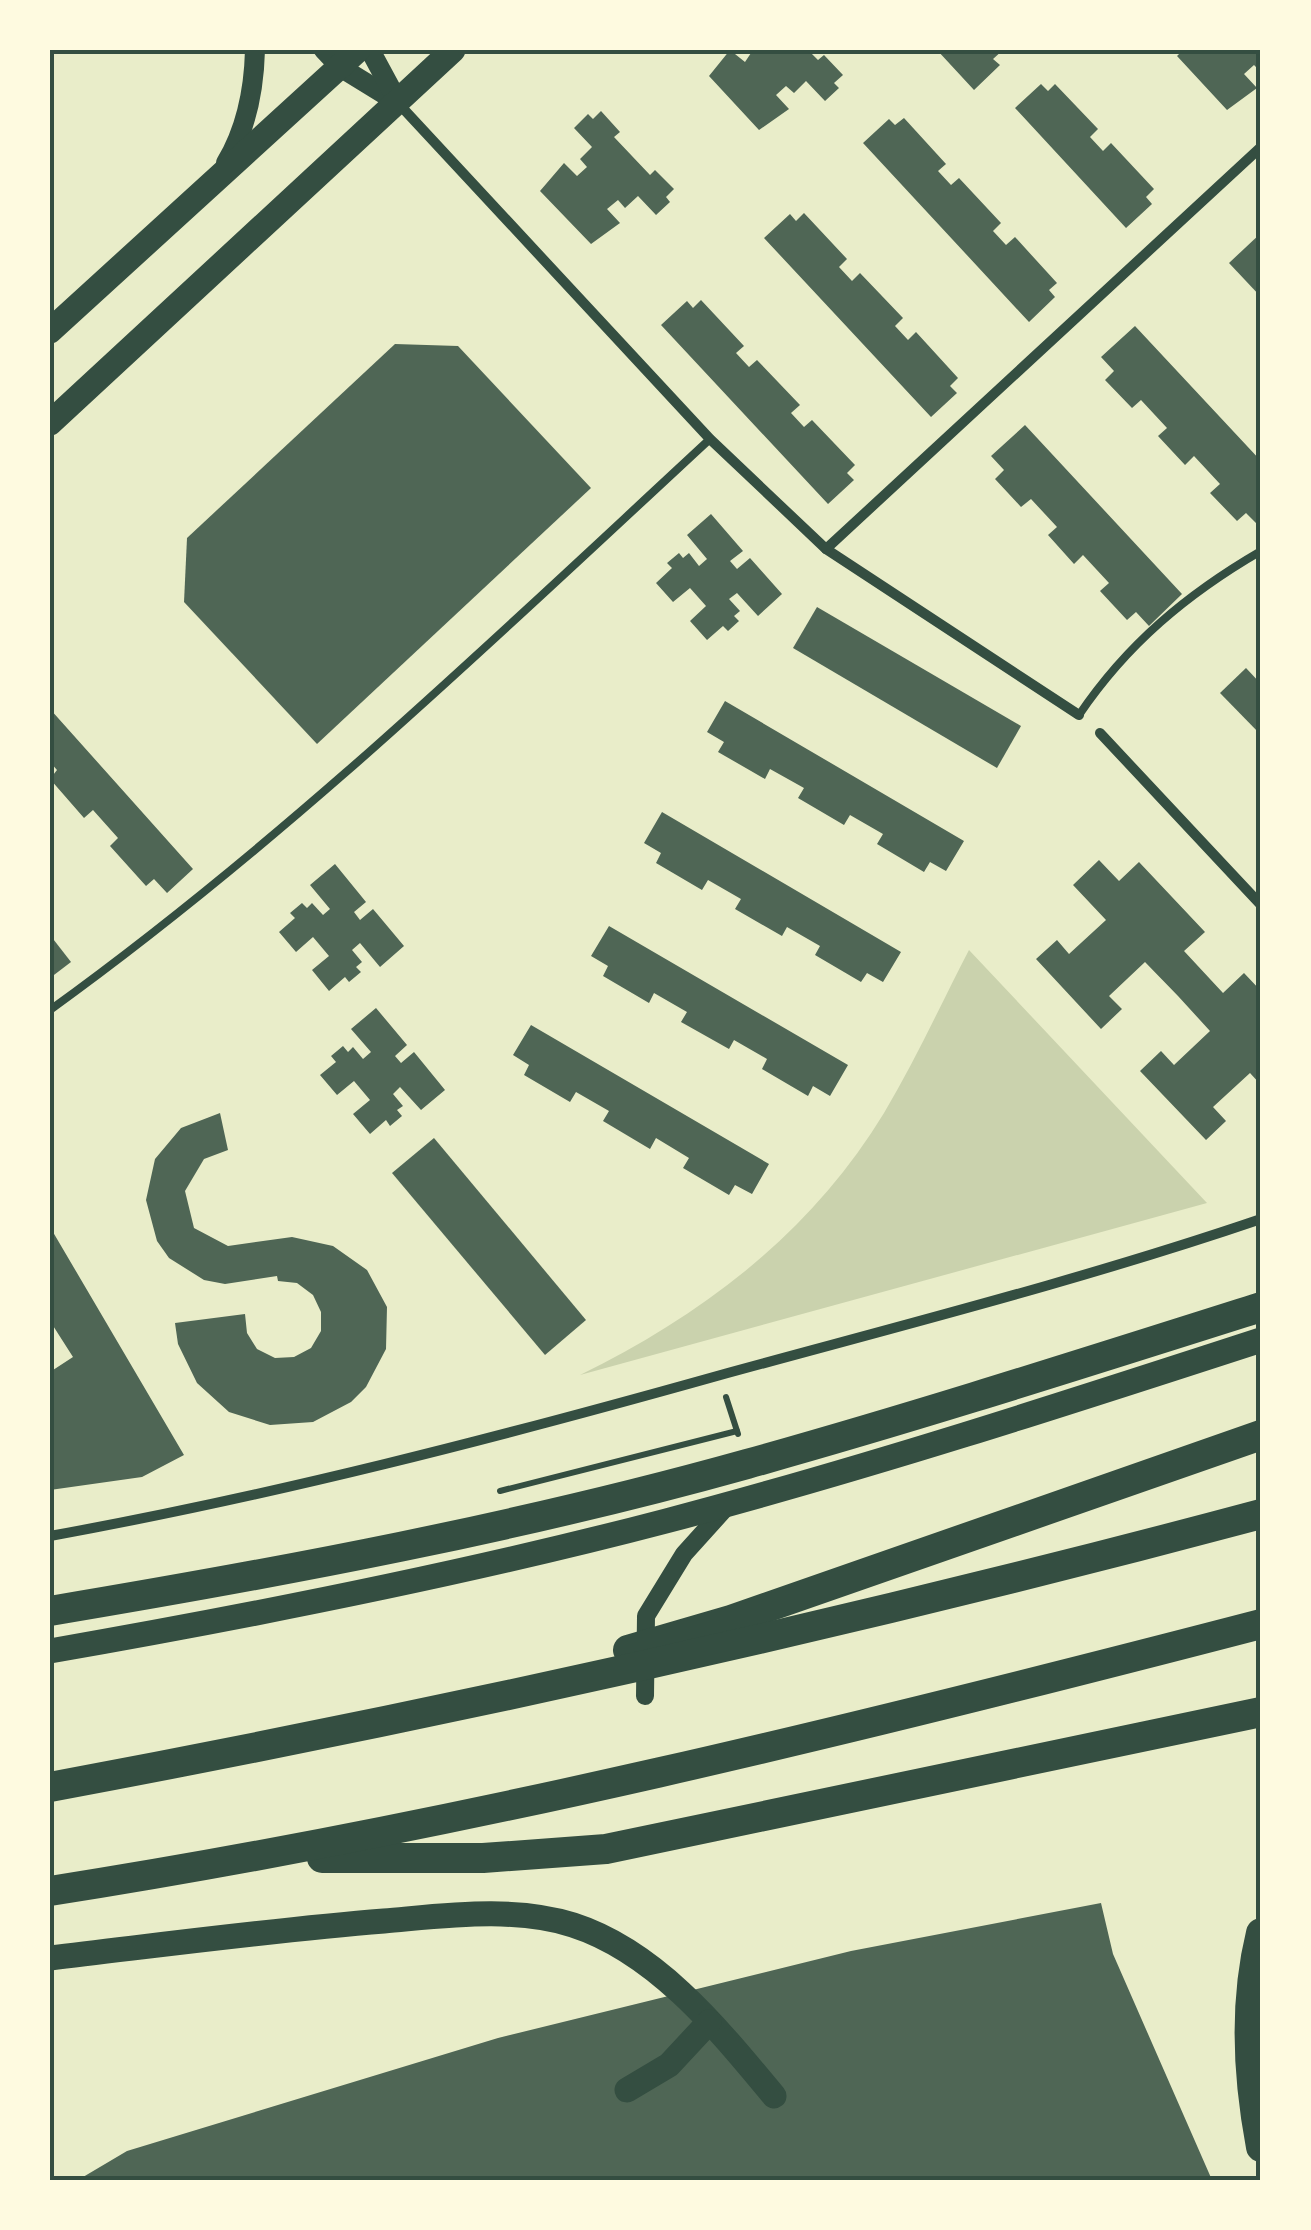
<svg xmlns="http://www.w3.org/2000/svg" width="1311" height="2230" font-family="Rubik,sans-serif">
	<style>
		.green { fill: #cad2ad }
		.building { fill: #4f6655 }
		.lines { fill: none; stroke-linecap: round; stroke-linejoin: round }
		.path { stroke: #344e41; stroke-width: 6 }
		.service { stroke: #344e41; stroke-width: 8 }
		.minor { stroke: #344e41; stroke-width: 10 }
		.tertiary { stroke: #344e41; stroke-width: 18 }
		.secondary { stroke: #344e41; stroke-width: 20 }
		.primary { stroke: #344e41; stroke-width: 25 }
		.motorway { stroke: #344e41; stroke-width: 30 }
		.neatline { fill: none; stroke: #344e41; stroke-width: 4 }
	</style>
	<rect width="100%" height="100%" fill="#e9edc9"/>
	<!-- green -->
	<path class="green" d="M969,950L1207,1203L580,1375C704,1314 811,1233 884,1113C915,1061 941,1004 969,950Z"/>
	<!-- building -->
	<g class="building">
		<polygon points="730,50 745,62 753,50 808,50 818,60 824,55 843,75 834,83 839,88 825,101 806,81 794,93 786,86 776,95 789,109 759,130 709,76"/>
		<polygon points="937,50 1003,50 993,59 1000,65 974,90"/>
		<polygon points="1183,50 1261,50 1261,72 1254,65 1244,74 1257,88 1227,110 1177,56"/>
		<polygon points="1041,84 1048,91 1055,84 1098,129 1090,137 1103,151 1111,143 1154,189 1146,197 1152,204 1126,228 1015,108"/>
		<polygon points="601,111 620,132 614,137 650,175 655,170 674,189 666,197 670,202 656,215 638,196 625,208 618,200 607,209 620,223 591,244 540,191 564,163 577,176 587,167 580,159 592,147 574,128 588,114 593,119"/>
		<polygon points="904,118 946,164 938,171 951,185 959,178 1001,223 993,231 1006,245 1015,237 1057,283 1049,290 1055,297 1029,322 863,143 889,119 895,125"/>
		<polygon points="804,213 847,259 839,267 852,281 860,273 903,318 895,326 908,340 916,332 958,378 950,386 957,393 931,417 764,238 790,214 796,221"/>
		<polygon points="1261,233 1261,297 1229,263"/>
		<polygon points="701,300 744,346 736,353 749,367 757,360 800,405 791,413 804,427 812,420 855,465 847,473 854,480 828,504 661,325 687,301 693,308"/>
		<polygon points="1135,326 1261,461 1261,528 1246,513 1237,521 1210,493 1220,484 1194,456 1185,465 1158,436 1167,428 1141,400 1132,408 1105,380 1114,371 1101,357"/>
		<polygon points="395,344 458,346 591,488 317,744 184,602 187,538"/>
		<polygon points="1025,425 1182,594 1149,626 1136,612 1127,620 1100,591 1109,583 1083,555 1074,564 1048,535 1057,527 1031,499 1021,507 995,479 1004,470 991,456"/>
		<polygon points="711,514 743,551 730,561 737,569 750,558 782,594 758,616 737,593 729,599 740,611 734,616 739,621 728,631 723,626 707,640 690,621 706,606 690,588 673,602 656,583 672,568 667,563 679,553 683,558 689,553 699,566 707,559 687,535"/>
		<polygon points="817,607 1021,726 997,768 793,648"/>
		<polygon points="1246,668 1261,684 1261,735 1220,693"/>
		<polygon points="725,701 964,841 946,871 930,862 924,872 877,844 883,834 850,815 844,825 798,798 804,788 770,769 765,779 718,752 724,742 707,732"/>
		<polygon points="50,709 193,869 167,893 154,879 146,886 110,846 118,838 93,810 84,818 50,779 57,770 50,762"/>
		<polygon points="662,812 901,952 883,982 867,973 861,982 815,955 820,946 787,927 782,936 735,909 741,899 708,880 702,890 656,863 661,853 644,843"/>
		<polygon points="1099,860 1119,881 1139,862 1205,932 1184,951 1223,993 1244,973 1261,991 1261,1085 1250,1073 1213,1107 1226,1121 1206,1140 1140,1071 1161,1051 1174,1065 1210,1031 1178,996 1145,962 1109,996 1122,1009 1101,1029 1036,959 1057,940 1069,954 1106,920 1073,885"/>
		<polygon points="335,864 366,902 354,912 360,920 373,909 404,946 380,967 360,943 352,950 362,962 356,967 361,972 349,982 345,977 329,991 312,970 329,956 313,937 296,952 279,932 295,918 290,913 302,903 307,908 312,903 323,915 330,909 310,885"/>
		<polygon points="609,926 848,1065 830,1096 813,1086 808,1096 762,1069 767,1059 734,1040 729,1049 681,1022 687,1012 654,993 649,1003 603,976 608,966 591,956"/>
		<polygon points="50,935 71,962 50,978"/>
		<polygon points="376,1008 407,1045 395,1056 401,1063 414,1052 445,1090 421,1110 400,1087 393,1094 403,1106 397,1110 402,1116 390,1126 386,1120 370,1134 353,1114 370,1100 354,1081 337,1095 320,1075 336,1062 331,1056 343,1046 348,1052 353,1047 363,1059 371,1052 351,1029"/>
		<polygon points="531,1025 769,1164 752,1194 735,1185 729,1195 683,1168 689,1158 656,1138 650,1149 603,1121 609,1111 576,1092 570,1102 524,1075 529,1065 513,1055"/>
		<polygon points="220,1113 228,1150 204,1159 185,1191 194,1228 228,1246 292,1237 333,1246 367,1270 387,1307 386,1349 366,1387 351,1402 313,1422 270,1425 229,1412 197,1383 178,1344 175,1323 245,1314 247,1333 257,1349 275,1358 294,1357 311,1348 321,1331 321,1312 313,1295 297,1283 278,1281 277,1276 225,1284 204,1280 169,1258 157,1241 146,1200 155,1159 181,1128"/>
		<polygon points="434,1138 586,1320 545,1355 392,1173"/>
		<polygon points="50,1227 184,1455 142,1477 50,1490 50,1372 73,1357 50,1321"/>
		<polygon points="1101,1903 1113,1954 1212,2180 78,2180 127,2151 498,2038 851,1951"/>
	</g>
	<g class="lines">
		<!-- path -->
		<g class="path">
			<polyline points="726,1397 738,1434"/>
			<polyline points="500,1491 737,1431"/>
		</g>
		<!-- service -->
		<g class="service">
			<path d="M1079,715C1127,644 1187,594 1261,551"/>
			<path d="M50,1010C287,839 496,637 710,439"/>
		</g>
		<!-- minor -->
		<g class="minor">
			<polyline points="398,103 710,439 826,549 1079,715"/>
			<polyline points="826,549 1261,147"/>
			<polyline points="1100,733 1261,905"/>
			<path d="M50,1536C276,1495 496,1438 717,1376C899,1326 1082,1280 1261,1219"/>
		</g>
		<!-- tertiary -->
		<polyline class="tertiary" points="645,1696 646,1616 684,1554 730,1503"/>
		<!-- secondary -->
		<g class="secondary">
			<polyline points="324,50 340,67 397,102"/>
			<polyline points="370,50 397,100"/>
			<path d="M226,163C247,128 254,90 255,50"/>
		</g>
		<!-- primary -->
		<g class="primary">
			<polyline points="50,331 358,50"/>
			<polyline points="50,423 453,50"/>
			<path d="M50,1651C256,1615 464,1574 666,1521C867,1468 1064,1404 1261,1340"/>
			<path d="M50,1958C161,1945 272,1930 384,1921C444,1916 514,1906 573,1925C657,1952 720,2031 774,2096"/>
			<polyline points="627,2090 669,2065 709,2022"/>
		</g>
		<!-- motorway -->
		<g class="motorway">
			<path d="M50,1611C283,1572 518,1528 747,1464C919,1416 1090,1361 1261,1307"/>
			<polyline points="628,1650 731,1620 1261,1435"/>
			<path d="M50,1787C457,1711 861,1621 1261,1514"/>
			<polyline points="322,1858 483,1858 606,1849 1261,1712"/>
			<path d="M50,1891C459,1827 861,1728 1261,1624"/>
			<path d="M1261,1933C1244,2002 1248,2078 1261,2147"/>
		</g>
	</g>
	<!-- border -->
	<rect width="1311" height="2230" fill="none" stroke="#fefae0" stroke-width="105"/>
	<rect x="52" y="52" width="1206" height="2126" class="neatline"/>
</svg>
